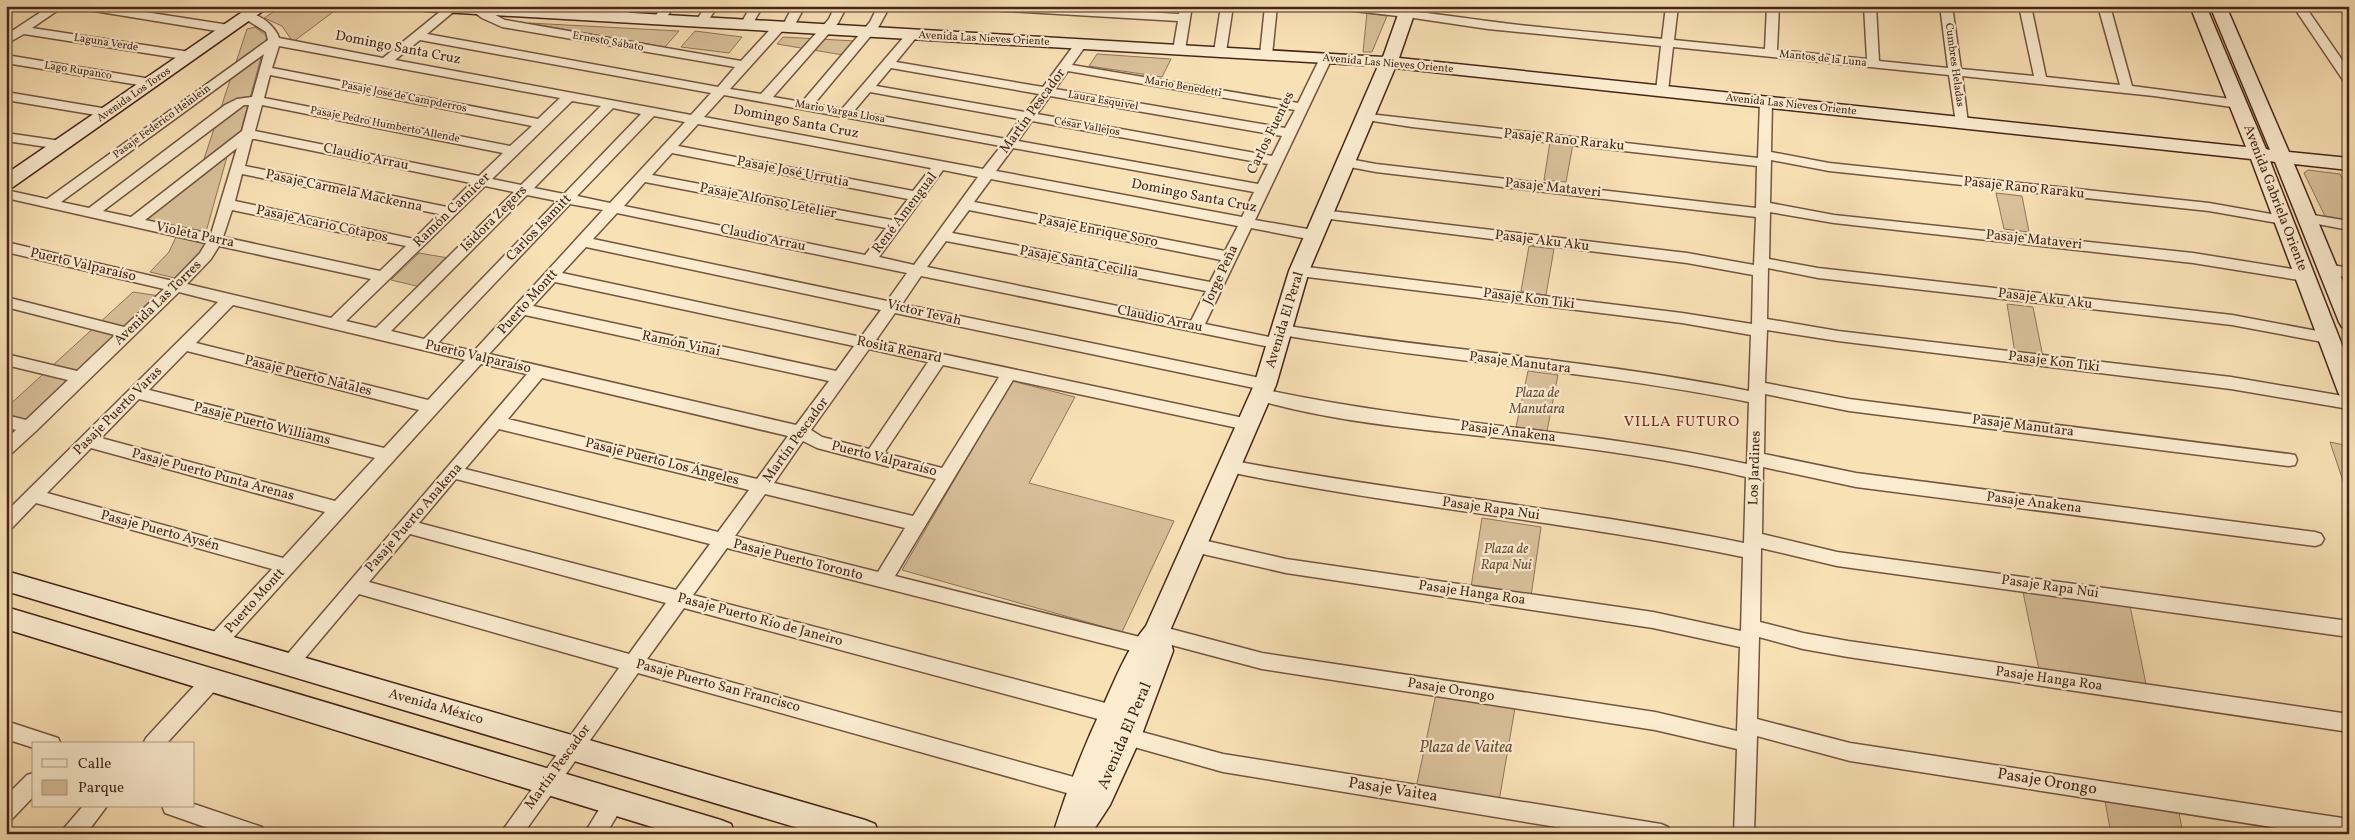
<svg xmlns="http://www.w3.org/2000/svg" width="2355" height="840" font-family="Vollkorn,serif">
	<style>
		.green { fill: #dac19b; stroke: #90745a }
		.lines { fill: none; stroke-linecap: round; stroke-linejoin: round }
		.street-casing { stroke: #725540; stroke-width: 3 }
		.secondary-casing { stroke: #452619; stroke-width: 3 }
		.street { fill: #fbecd0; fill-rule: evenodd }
		.secondary { fill: #fbecd0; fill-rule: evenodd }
		.labels { text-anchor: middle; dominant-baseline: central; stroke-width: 4.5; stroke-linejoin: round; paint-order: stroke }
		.far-street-label { font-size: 11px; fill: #452619; stroke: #fbecd0 }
		.street-label { font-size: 14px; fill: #452619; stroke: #fbecd0 }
		.park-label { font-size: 14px; font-style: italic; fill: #6a4d3a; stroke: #fbecd0 }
		.neighbourhood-label { font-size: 15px; letter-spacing: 1px; fill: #7a1f14; stroke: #fbecd0 }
		.near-street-label { font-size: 16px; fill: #452619; stroke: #fbecd0 }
		.near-park-label { font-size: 16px; font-style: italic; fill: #6a4d3a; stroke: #fbecd0 }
	</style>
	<rect width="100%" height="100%" fill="#f9e1b6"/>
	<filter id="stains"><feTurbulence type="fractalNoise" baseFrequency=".004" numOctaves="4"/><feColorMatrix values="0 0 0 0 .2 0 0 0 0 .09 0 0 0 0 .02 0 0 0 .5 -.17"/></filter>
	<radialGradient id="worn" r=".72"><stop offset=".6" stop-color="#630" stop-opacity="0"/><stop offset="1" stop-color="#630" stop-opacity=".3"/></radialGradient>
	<!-- green -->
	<g class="green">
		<polygon points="281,7 333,12 293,42 282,26 264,18"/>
		<polygon points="1367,13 1387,16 1372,52 1363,52"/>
		<polygon points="529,23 679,31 665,47"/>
		<polygon points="255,27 267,36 240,134 203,162 247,29"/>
		<polygon points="695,31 742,37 729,53 681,47"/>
		<polygon points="783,37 855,41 843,55 777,44"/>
		<polygon points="1097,54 1171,59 1162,77 1089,66"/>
		<polygon points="1550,142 1573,144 1566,182 1544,180"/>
		<polygon points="228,153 206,232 200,234 145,221 144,219"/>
		<polygon points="2308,170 2340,174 2349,191 2349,222 2326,218 2304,173"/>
		<polygon points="1996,193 2022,196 2029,232 2004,229"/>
		<polygon points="176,237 205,244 204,248 175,278 150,272 169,252"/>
		<polygon points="1529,246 1554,249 1546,295 1521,291"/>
		<polygon points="419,253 454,259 425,288 391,280"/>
		<polygon points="133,292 160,296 6,440 6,408"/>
		<polygon points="2007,304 2033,307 2043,357 2015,353"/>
		<polygon points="1528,371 1558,375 1547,431 1516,427"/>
		<polygon points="1012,381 1075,397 1029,483 1174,521 1122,632 902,570"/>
		<polygon points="2330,442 2349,446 2349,494 2347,493"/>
		<polygon points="1482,518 1541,527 1531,596 1471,587"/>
		<polygon points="2023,592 2130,606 2147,689 2039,670"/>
		<polygon points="1436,694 1515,708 1499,801 1416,788"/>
		<polygon points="2105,801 2179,813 2183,834 2111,834"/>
	</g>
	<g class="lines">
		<!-- street casing -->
		<g class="street-casing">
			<g id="street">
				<polygon points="6,6 14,6 6,10"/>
				<polygon points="50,6 64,6 32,28 190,52 196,56 190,60 24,34 6,44 6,35"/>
				<polygon points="76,6 106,6 229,25 235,29 229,33 82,9"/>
				<path d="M447,6L458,8L427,34L718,87L735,67L502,27L482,18L470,9L472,7H480L505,20L741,61L775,24L783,25L793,6H805L792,30L784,29L730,89L761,94L829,19L835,6H847L838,23L773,97L802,102L870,22L878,6H890L879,26L814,104L842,109L909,31L913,30L919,34L896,62L1043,87L1077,41L1081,40L1087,44L1072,65L1298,103L1320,58L1326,54L1330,55L1332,58L1255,220L1313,230L1320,235L1313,240L1251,228L1205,324L1284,340L1287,344L1284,348L1279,349L921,276L902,304L1265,379L1271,381L1273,385L1266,390C1425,424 1588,429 1747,464L1749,402C1595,371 1437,361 1282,335L1277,334L1274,330L1277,326L1282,325C1437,350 1595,360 1749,391L1751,335L1682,323L1299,276L1292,271L1299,266L1682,313L1752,324L1753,275L1687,263L1322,218L1315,214L1322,210L1687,253L1754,265L1756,217L1376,172L1339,165L1337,162L1344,158L1376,164L1756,208L1757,166L1412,127L1360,119L1359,116L1360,113L1758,158L1760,102L1766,98L1772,102L1771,152L1829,163L2209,203L2288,217L2290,220L2288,223L2283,224L2209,211L1829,171L1771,160L1770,203L1834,215L2193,253L2305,271L2312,276L2305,281L2193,263L1834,223L1770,212L1769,259L1818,268L2232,315L2328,333L2333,334L2336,338L2333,342L2328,343L2232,325L1818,278L1768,268L1767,319L1838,331L2231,377L2349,397V409L2231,389L1838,341L1767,330L1765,383L1849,399L2289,454L2295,455L2297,460L2295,465L2289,466L1849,411L1765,394L1764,454L1856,473L2315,532L2321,534L2324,539L2321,544L2315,546L1856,487L1763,467L1762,534L1837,552L2349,621V637L1837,566L1761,548L1760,622L1803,633L1848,641L2349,714V732L1848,657L1803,649L1759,637L1757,719L1850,743L2349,819V834H2316L1850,761L1757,736L1754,834H1734L1737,749L1655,730L1262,669L1149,639L1147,633L1149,627L1156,625L1262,653L1655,712L1737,731L1740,647L1653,628L1286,573L1194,552L1188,550L1185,545L1188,540L1194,538L1286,559L1653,612L1741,631L1743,557C1573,522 1400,507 1229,472L1223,471L1221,466L1223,461L1229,460C1400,493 1573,508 1744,543L1746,477C1656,456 1564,445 1472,435C1400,427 1324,420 1254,399L1252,395L1254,391L1259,389L895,313L876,340L1253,420L1255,424L1253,428L1247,430L1013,380L895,576L1144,638L1151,640L1153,646L1151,652L1144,654L727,548L693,595L1113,705L1120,708L1123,714L1120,720L1113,723L684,608L647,659L1081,779L1088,781L1091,788L1088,795L1081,797L638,673L523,834H500L619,668L359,594L295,670L288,672L281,670L279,664L527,374L481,364L223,649L216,651L209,649L207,643L209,637L272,569L36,503L12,528L6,530V512L218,302L179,292L36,431L12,453L6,455V439L16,430L6,427V415L26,420L68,380L6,365V354L77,371L115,335L6,307V297L124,327L164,289L6,252V242L173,281L200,253L206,243L6,198V190L47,199L268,40L266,32L244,18V14C257,10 276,27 279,38L383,58ZM420,40L711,93L691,115L395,60ZM279,46L560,98L538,119L272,68ZM264,54L252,97L237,99L225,105L89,208L61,202ZM891,68L1039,94L1025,112L876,86ZM1068,71L1295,110L1285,128L1055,89ZM270,75L532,126L510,146L264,98ZM870,92L1020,119L1006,139L854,111ZM724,95L1001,146L983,169L704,117ZM1050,96L1282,136L1272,156L1037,114ZM572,101L601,106L521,185L492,179ZM244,105H249L242,131L131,217L103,211ZM262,105L503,153L479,176L255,131ZM613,108L641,114L564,194L534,188ZM654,116L685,122L610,203L577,196ZM1032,121L1268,164L1258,184L1018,141ZM698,124L931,168L913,191L678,146ZM252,139H255L471,183L447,207L245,166ZM237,148L211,234L145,220ZM1013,148L1254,192L1242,217L996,171ZM672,153L908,199L892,220L652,175ZM943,170L978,177L914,265L879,257ZM242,174L439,214L414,239L235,201ZM991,179L1238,226L1225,251L974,202ZM645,182L886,228L865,255L624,206ZM485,186L514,192L376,328L346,321ZM527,195L557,201L424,339L391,331ZM570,204L603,210L474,351L438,343ZM232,210L406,246L380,271L223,237ZM969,210L1221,260L1210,282L952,233ZM617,213L907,273L887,301L593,239ZM946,241L1206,291L1191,321L927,267ZM219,246L371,279L331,318L187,284L211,259ZM586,247L881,310L861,337L562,273ZM555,282L854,346L836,371L533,306ZM233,305L465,360L428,400L196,343ZM525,315L829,381L796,425L489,354ZM869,349L928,362L869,449L822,437L811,430ZM187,351L419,410L384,448L149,390ZM943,365L999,377L942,468L884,453ZM542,378L788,436L757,479L508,419ZM139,399L375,458L335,501L101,438ZM499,429L749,490L718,532L465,469ZM803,441L817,448L936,479L913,516L774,483ZM91,448L325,512L283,558L47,493ZM456,479L710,544L676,590L419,523ZM765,494L905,528L878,572L735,536ZM410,534L666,603L629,654L369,582Z"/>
				<polygon points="578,6 590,6 581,17 577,19 571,15"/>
				<polygon points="621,6 633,6 623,20 615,20 613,18"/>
				<polygon points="662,6 674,6 663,23 655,23 653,20"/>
				<polygon points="706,6 718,6 705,25 697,25 695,22"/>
				<polygon points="751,6 763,6 750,28 742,28 740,25"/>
				<polygon points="965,6 1038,6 1179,14 1180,6 1192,6 1185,50 1179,54 1173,50 1178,21 971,9"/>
				<polygon points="1221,6 1233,6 1226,52 1220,56 1214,52"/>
				<polygon points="1265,6 1277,6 1272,55 1266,59 1260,55"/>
				<path d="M1330,6C1384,6 1434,14 1487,21C1545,29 1604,33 1662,39L1666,6H1678L1674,40L1765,49L1767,6H1779L1777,50L1867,59L1864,6H1876L1879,61L1948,68L1940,6H1952L1961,69L2034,76L2019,6H2031L2046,77L2120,85L2098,6H2110L2132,86L2239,100L2245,104L2239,108L2154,96L1962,76L1968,123L1962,127L1956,123L1949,75L1673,47L1668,91L1662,95L1656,91L1661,46L1488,29L1407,17L1336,9Z"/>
				<polygon points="2293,6 2305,6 2349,70 2349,84 2345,83"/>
				<polygon points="2333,6 2349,6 2349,10 2335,8"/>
				<polygon points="6,55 151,79 157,83 151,87 6,63"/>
				<polygon points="6,92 108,109 114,113 108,117 6,100"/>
				<polygon points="6,133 61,141 68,145 61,149 6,141"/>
				<polygon points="2307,214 2349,221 2349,230 2302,221 2300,218"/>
				<polygon points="2327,264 2349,268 2349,278 2322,272 2320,269"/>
				<polygon points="212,672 219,674 222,680 219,686 166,744 143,744 146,738 205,674"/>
				<polygon points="6,721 58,738 61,744 34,744 34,748 6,739"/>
				<polygon points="1127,728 1223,754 1661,824 1668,827 1671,834 1599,834 1223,772 1120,743 1117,737 1120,731"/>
				<polygon points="34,773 34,796 13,818 6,821 6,796 27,775"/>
				<polygon points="615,792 622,795 625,802 606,834 584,834 608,795"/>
				<polygon points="194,804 262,827 265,834 225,834 165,813 162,806 194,806"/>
				<polygon points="83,806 107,806 86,834 62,834 65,827"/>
			</g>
		</g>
		<!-- secondary casing -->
		<g class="secondary-casing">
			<g id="secondary">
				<polygon points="251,6 270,6 13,187 6,189 6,174"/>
				<path d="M417,6H513L1383,57L1401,6H1417L1399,58L2246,147L2190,6H2206L2266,149L2270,150L2210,6H2226L2289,152L2349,158V170L2294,164L2349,296V329L2342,327L2339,322L2275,162L2270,161L2349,363V400L2341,398L2338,392L2251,159L1395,68L1309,271L1276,385L1169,633L1173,651L1141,737L1110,805L1091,834H1053C1067,789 1084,746 1104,704C1116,677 1127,649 1146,626L1254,385L1289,271L1378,66L425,11Z"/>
				<polygon points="6,571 865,820 875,824 879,834 818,834 6,591"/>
				<polygon points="6,607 721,820 731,824 735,834 675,834 6,629"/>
			</g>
		</g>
		<!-- street -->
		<use href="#street" class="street"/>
		<!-- secondary -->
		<use href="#secondary" class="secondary"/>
	</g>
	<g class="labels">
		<!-- far-street labels -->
		<g class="far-street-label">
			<text transform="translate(984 39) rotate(3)">Avenida Las Nieves Oriente</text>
			<text transform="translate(608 42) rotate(10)">Ernesto Sábato</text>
			<text transform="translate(106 43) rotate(9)">Laguna Verde</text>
			<text transform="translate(1823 59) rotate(6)">Mantos de la Luna</text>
			<text transform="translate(1388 64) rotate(5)">Avenida Las Nieves Oriente</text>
			<text transform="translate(1954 65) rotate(82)">Cumbres Heladas</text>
			<text transform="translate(78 71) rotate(9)">Lago Rupanco</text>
			<text transform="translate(1183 87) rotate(10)">Mario Benedetti</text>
			<text transform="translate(134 95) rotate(-35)">Avenida Los Toros</text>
			<text transform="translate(404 97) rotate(11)">Pasaje José de Campderros</text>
			<text transform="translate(1103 101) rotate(10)">Laura Esquivel</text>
			<text transform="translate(1791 105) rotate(6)">Avenida Las Nieves Oriente</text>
			<text transform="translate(840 112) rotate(10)">Mario Vargas Llosa</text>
			<text transform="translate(162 122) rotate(-36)">Pasaje Federico Heinlein</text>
			<text transform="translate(385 125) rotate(11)">Pasaje Pedro Humberto Allende</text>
			<text transform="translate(1087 127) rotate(10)">César Vallejos</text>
		</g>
		<!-- street labels -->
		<g class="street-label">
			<text transform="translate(398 48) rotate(11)">Domingo Santa Cruz</text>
			<text transform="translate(1033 111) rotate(-54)">Martín Pescador</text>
			<text transform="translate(796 122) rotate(11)">Domingo Santa Cruz</text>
			<text transform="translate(1271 133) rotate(-64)">Carlos Fuentes</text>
			<text transform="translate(1564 140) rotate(6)">Pasaje Rano Raraku</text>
			<text transform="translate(366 157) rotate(12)">Claudio Arrau</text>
			<text transform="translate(793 172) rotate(11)">Pasaje José Urrutia</text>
			<text transform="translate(1553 188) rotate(6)">Pasaje Mataveri</text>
			<text transform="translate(2024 188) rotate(6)">Pasaje Rano Raraku</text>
			<text transform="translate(344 191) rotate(12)">Pasaje Carmela Mackenna</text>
			<text transform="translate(1194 196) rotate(11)">Domingo Santa Cruz</text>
			<text transform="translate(2275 198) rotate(69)">Avenida Gabriela Oriente</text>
			<text transform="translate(768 201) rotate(11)">Pasaje Alfonso Letelier</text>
			<text transform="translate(452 210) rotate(-44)">Ramón Carnicer</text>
			<text transform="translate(905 213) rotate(-53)">René Amengual</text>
			<text transform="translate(494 219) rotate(-45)">Isidora Zegers</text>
			<text transform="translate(322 224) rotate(12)">Pasaje Acario Cotapos</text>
			<text transform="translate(539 228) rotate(-46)">Carlos Isamitt</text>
			<text transform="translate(1098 231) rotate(11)">Pasaje Enrique Soro</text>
			<text transform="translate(195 235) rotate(12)">Violeta Parra</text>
			<text transform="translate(763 238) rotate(12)">Claudio Arrau</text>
			<text transform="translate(2034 240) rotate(6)">Pasaje Mataveri</text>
			<text transform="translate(1542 241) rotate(7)">Pasaje Aku Aku</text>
			<text transform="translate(1079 262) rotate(11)">Pasaje Santa Cecilia</text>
			<text transform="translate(83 265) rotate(13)">Puerto Valparaíso</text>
			<text transform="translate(1221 275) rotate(-65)">Jorge Peña</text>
			<text transform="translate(1529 299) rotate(7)">Pasaje Kon Tiki</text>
			<text transform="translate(2045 299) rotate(7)">Pasaje Aku Aku</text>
			<text transform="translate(528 302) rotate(-48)">Puerto Montt</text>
			<text transform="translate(158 303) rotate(-44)">Avenida Las Torres</text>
			<text transform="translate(924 313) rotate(13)">Víctor Tevah</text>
			<text transform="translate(1160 319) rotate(12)">Claudio Arrau</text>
			<text transform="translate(1285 320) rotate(-73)">Avenida El Peral</text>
			<text transform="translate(681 344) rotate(12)">Ramón Vinai</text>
			<text transform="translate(899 350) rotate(12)">Rosita Renard</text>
			<text transform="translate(478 357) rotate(13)">Puerto Valparaíso</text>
			<text transform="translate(2054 362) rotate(7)">Pasaje Kon Tiki</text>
			<text transform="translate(1520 363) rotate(7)">Pasaje Manutara</text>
			<text transform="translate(308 376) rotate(14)">Pasaje Puerto Natales</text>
			<text transform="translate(118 411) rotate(-45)">Pasaje Puerto Varas</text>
			<text transform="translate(262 424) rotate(14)">Pasaje Puerto Williams</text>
			<text transform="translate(2023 426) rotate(7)">Pasaje Manutara</text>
			<text transform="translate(1508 432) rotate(7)">Pasaje Anakena</text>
			<text transform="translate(796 440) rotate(-54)">Martín Pescador</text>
			<text transform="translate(884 459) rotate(14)">Puerto Valparaíso</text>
			<text transform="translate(662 462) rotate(14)">Pasaje Puerto Los Ángeles</text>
			<text transform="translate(1755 468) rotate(-88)">Los Jardines</text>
			<text transform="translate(213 475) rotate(15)">Pasaje Puerto Punta Arenas</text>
			<text transform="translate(2034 503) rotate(7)">Pasaje Anakena</text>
			<text transform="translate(1491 509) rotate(8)">Pasaje Rapa Nui</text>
			<text transform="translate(414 518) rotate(-49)">Pasaje Puerto Anakena</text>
			<text transform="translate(160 531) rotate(15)">Pasaje Puerto Aysén</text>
			<text transform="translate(798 560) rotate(14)">Pasaje Puerto Toronto</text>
			<text transform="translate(2050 587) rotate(8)">Pasaje Rapa Nui</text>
			<text transform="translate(1472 593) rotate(8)">Pasaje Hanga Roa</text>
			<text transform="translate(255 601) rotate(-48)">Puerto Montt</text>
			<text transform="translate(760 620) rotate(15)">Pasaje Puerto Río de Janeiro</text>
			<text transform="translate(2049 679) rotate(8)">Pasaje Hanga Roa</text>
			<text transform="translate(718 686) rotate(15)">Pasaje Puerto San Francisco</text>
			<text transform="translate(1451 690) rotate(9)">Pasaje Orongo</text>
			<text transform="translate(436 707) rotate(16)">Avenida México</text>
			<text transform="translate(558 767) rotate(-54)">Martín Pescador</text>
		</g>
		<!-- park labels -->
		<g class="park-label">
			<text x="1537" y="393">Plaza de<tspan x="1537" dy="16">Manutara</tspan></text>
			<text x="1506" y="549">Plaza de<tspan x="1506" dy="16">Rapa Nui</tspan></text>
		</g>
		<!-- neighbourhood labels -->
		<g class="neighbourhood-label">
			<text x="1682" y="422">VILLA FUTURO</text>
		</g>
		<!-- near-street labels -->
		<g class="near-street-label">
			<text transform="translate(1125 736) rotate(-67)">Avenida El Peral</text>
			<text transform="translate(2047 782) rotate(9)">Pasaje Orongo</text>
			<text transform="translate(1393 790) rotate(9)">Pasaje Vaitea</text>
		</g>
		<!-- near-park labels -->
		<g class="near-park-label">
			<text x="1466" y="748">Plaza de Vaitea</text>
		</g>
	</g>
	<!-- margin -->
	<rect width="2355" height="840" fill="none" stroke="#f9e1b6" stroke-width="25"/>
	<rect x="8" y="8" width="2340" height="825" fill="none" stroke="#452619" stroke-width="2.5"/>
	<rect x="12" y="12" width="2330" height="815" fill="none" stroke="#452619"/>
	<!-- legend -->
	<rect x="32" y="742" width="162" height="65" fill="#fbecd0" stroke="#b29d87"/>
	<rect x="42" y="759" width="25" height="8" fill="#fbecd0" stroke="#b29d87"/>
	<text x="78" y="768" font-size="15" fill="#452619">Calle</text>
	<rect x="42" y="780" width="25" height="15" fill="#dac19b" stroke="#b29d87"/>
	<text x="78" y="792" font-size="15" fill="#452619">Parque</text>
	<rect width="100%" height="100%" filter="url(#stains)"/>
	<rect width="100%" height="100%" fill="url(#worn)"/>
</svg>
